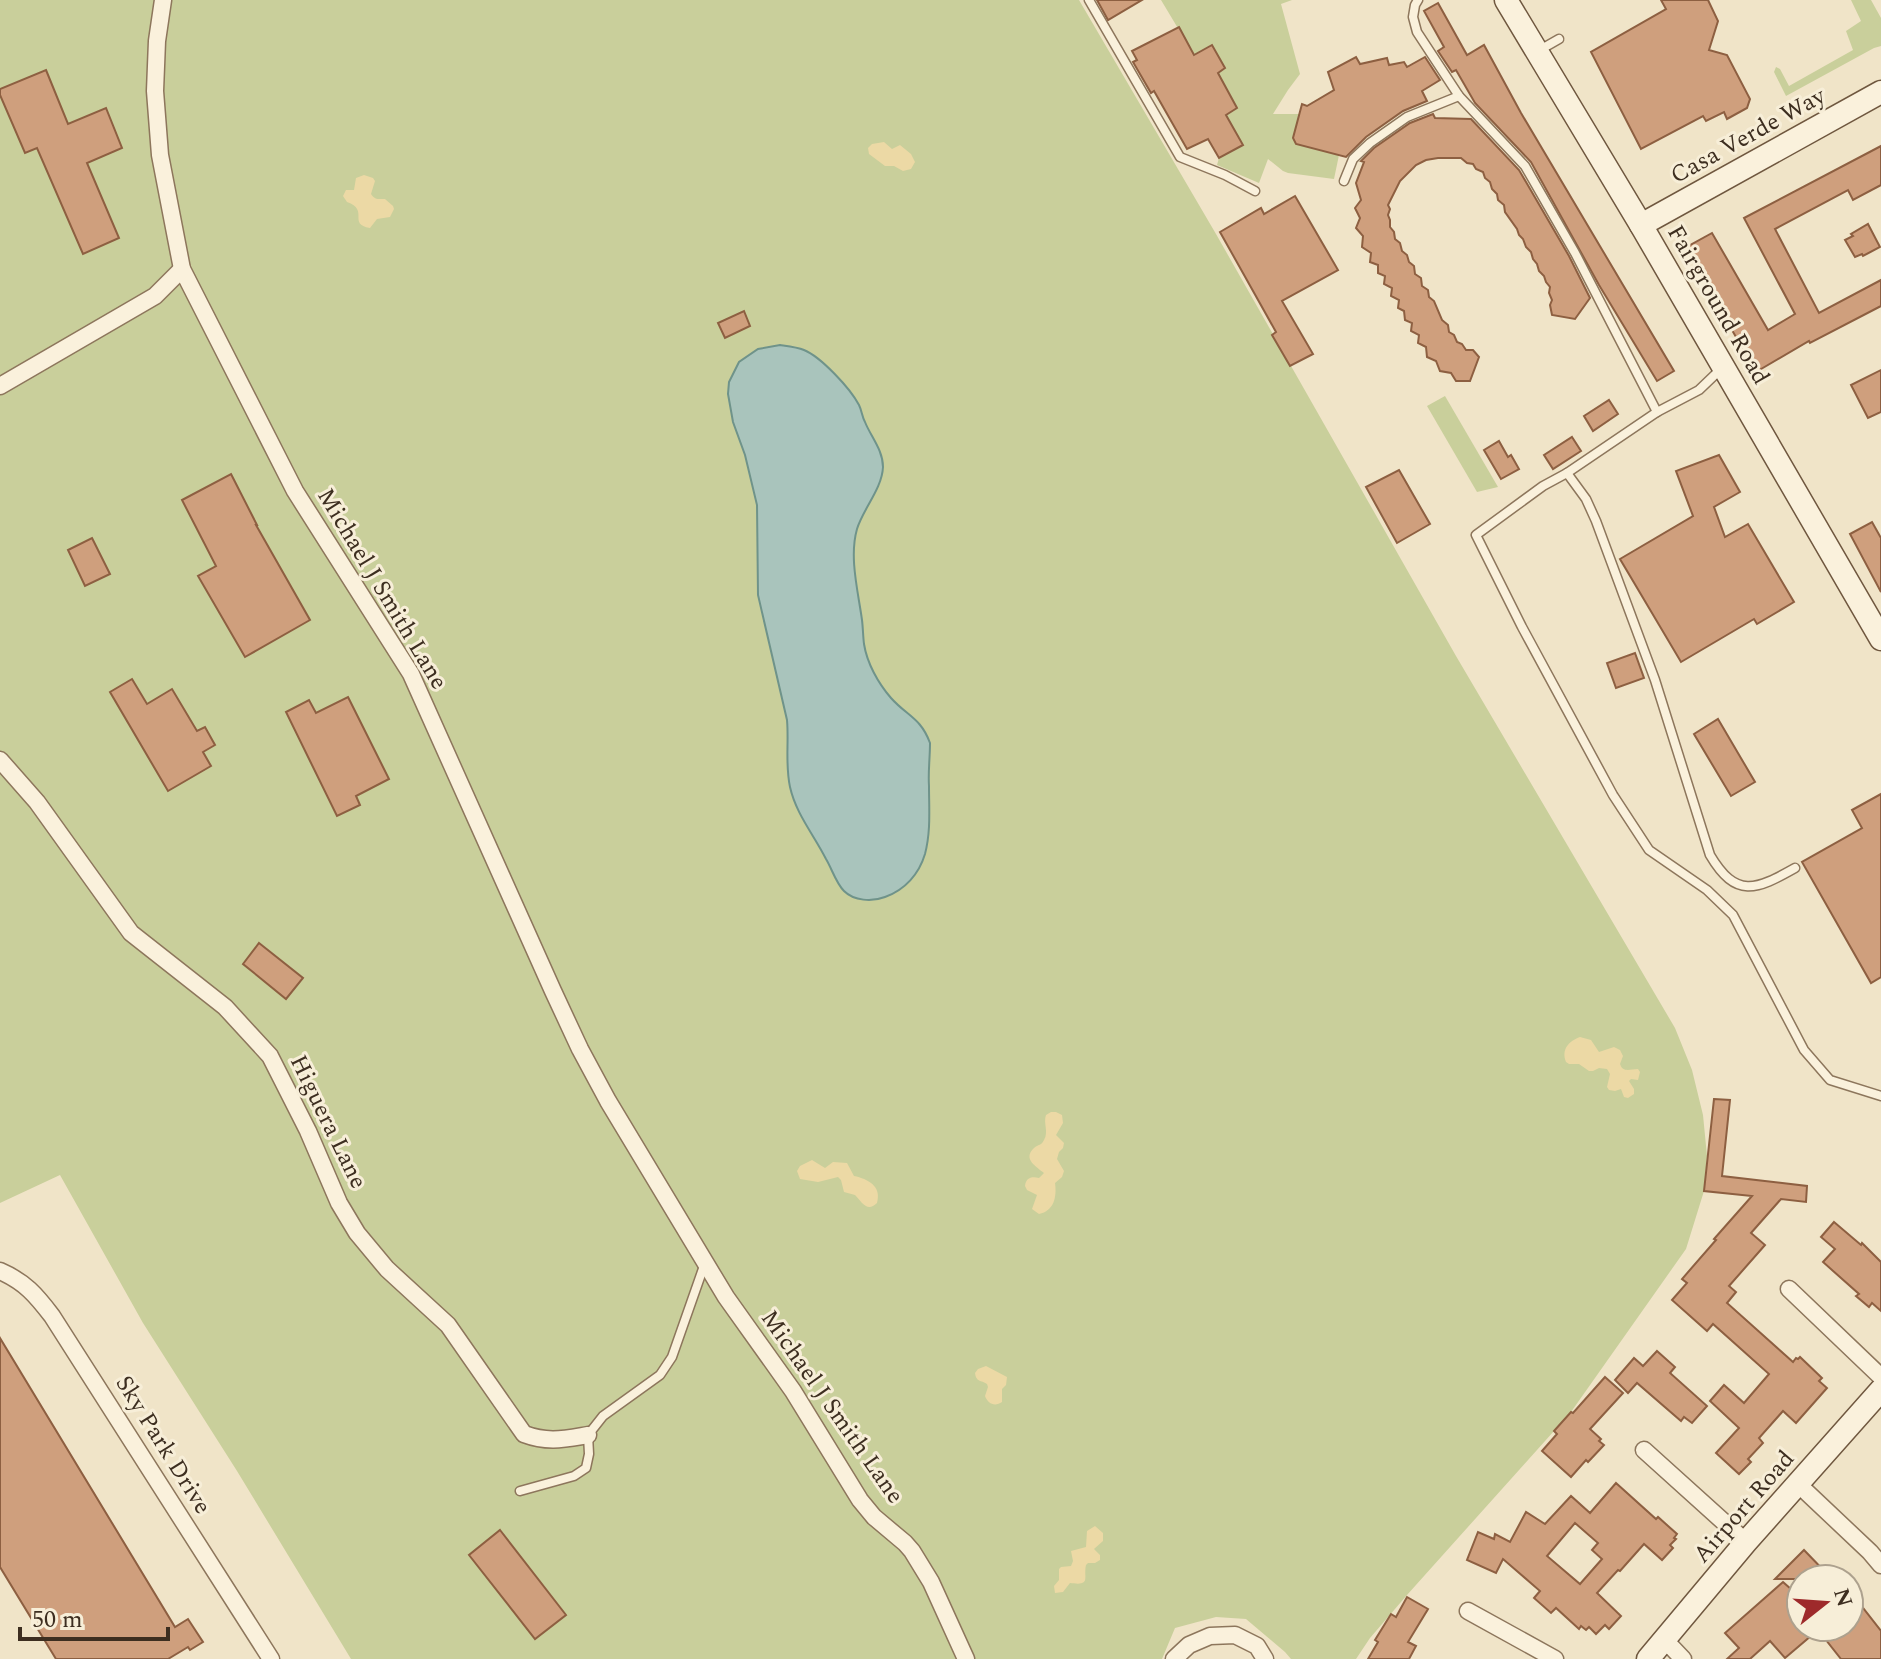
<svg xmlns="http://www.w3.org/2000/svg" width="1881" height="1659" font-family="Spectral,serif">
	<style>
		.green { fill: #c9cf9b }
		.sand { fill: #ecd9a5 }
		.water { fill: #a9c4bc; stroke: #6f938a; stroke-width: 2 }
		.building { fill: #cf9f7d; stroke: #8d5f41; stroke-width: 2; fill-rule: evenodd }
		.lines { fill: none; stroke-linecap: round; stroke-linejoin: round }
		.lane-casing { stroke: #8d765c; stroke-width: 11 }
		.street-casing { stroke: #8d765c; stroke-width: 19 }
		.secondary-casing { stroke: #6f573f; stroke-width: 25 }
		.lane { stroke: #faf1dc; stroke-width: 8 }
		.street { stroke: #faf1dc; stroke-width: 16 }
		.secondary { stroke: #faf1dc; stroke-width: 22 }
		.labels { text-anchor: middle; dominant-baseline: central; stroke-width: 6; stroke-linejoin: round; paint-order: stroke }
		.street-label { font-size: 24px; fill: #3d2e20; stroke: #f7eed8 }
	</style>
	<rect width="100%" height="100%" fill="#f0e4c8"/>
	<!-- green -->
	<g class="green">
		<polygon points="0,0 1079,0 1216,234 1456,656 1675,1028 1692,1070 1703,1115 1707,1156 1704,1191 1686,1249 1571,1412 1407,1595 1370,1638 1356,1659 1291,1659 1285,1652 1246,1619 1216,1617 1175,1628 1162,1659 351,1659 237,1471 143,1323 60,1175 0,1203"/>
		<polygon points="1161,0 1292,0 1281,4 1300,74 1288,90 1273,114 1299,114 1339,155 1334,179 1288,173 1283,171 1268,159 1259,183 1217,165 1219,158 1243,145 1226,115 1237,108 1218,73 1225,67 1212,45 1194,55"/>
		<polygon points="1851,0 1871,0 1881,18 1881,46 1874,48 1786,96 1774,72 1776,67 1780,69 1789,86 1853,50 1846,31 1861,21"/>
		<polygon points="1445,396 1498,487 1477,492 1427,406"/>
	</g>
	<!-- sand -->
	<g class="sand">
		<polygon points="884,142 892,149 900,145 911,154 915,162 911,169 903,171 894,166 885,166 869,154 868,148 872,144"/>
		<path d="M364,175L373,178L375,181L371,194C375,200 378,199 385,199L393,206L394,209L390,217L377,219L370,228C347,224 370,210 347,202L343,196L346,190H354L356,178Z"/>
		<path d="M1580,1037L1591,1040L1599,1052L1614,1047L1620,1050L1623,1056L1620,1064C1623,1073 1630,1069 1638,1069L1640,1072L1638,1080L1631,1079L1629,1081L1634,1089V1094L1628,1098L1624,1097L1621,1089L1615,1091L1609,1090L1607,1087L1610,1074L1607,1069L1599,1068L1593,1071H1589L1579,1064H1569L1566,1062C1561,1049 1569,1041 1580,1037Z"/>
		<path d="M1051,1112H1056L1062,1115L1063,1123L1056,1135L1064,1143L1063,1148L1059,1152L1057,1159L1064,1171L1062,1177L1055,1183C1057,1197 1054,1211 1039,1214L1032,1209L1037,1195L1027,1190L1025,1186C1026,1178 1031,1176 1039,1178L1044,1173C1037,1167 1022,1159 1034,1148C1040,1143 1040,1147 1044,1140C1049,1132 1043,1123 1046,1115Z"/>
		<path d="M812,1160L825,1168L833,1162L847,1163L854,1176C868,1179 882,1186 877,1203C867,1213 862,1202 855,1195L844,1192L841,1180L838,1177L818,1182L800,1179L797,1171L800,1166Z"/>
		<path d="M986,1366L1007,1377L1006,1385L1002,1389V1402C995,1407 988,1404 985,1396L988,1387L987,1384C981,1380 976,1382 975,1373L978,1369Z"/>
		<path d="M1095,1526L1103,1533V1541L1094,1549L1100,1555V1560L1095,1563H1088L1086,1565C1083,1578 1092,1586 1070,1583L1063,1592L1055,1593L1054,1586L1059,1580V1569L1061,1567L1071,1566L1073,1561L1071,1551L1086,1547L1087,1531Z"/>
	</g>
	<!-- water -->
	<path class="water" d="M780,345C787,346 797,347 804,350C821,357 850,388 859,405C862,411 862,417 865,422C871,437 883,450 883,467C882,489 863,509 857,529C849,557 858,591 862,620C863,628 863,636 864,644C867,663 878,683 891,698C907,716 921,718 930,743C930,758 928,772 929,786C929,809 931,831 925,854C919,874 905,890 885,897C872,902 854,901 844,891C836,883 832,869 826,859C814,835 796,814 790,787C785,764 789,743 787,720L758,595L757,505L745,455L733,422L728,394L729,382L739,362L758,349Z"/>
	<!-- building -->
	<g class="building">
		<polygon points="1097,0 1142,0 1108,20"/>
		<polygon points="1661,0 1708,0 1718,21 1709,50 1727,55 1750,99 1747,108 1727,119 1724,112 1706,121 1703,116 1641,149 1591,52 1666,9"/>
		<polygon points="1438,3 1467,55 1484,45 1521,113 1674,371 1657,381 1599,285 1531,162 1475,103 1456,70 1452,72 1438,51 1444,47 1424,11"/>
		<polygon points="1179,27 1194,55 1212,45 1225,68 1218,73 1237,108 1226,115 1243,145 1219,158 1208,139 1187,149 1154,91 1151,93 1133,62 1137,60 1132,51"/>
		<polygon points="1356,57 1360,64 1387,58 1389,65 1404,62 1407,67 1425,57 1440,80 1422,91 1427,101 1403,111 1366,137 1346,157 1296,144 1293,138 1302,104 1307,106 1334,90 1328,72"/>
		<polygon points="46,70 68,124 106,108 122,148 87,163 119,238 83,254 37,148 25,153 0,95 0,89"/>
		<polygon points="1433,114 1435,118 1471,119 1519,170 1569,256 1590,298 1575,319 1552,315 1550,305 1552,300 1549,293 1550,287 1546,282 1544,276 1539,271 1537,264 1533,259 1531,252 1526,247 1523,239 1519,235 1517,229 1505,212 1504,205 1498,200 1497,194 1492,189 1490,182 1485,178 1483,172 1476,169 1473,164 1467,163 1461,158 1438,158 1426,160 1416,165 1400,181 1388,205 1390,209 1388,215 1390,220 1390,227 1394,232 1395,239 1400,243 1402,251 1407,255 1409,262 1414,266 1415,274 1421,278 1422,286 1428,290 1429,297 1434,301 1442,320 1448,325 1449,332 1454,335 1457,342 1462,344 1466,350 1473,350 1479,357 1470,381 1456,381 1451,373 1440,371 1436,361 1427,357 1426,347 1418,343 1419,335 1411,331 1412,323 1405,320 1404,311 1398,308 1399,300 1391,296 1392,288 1384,284 1385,276 1378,273 1378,265 1370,262 1371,253 1362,247 1363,236 1356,228 1360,218 1355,208 1361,200 1356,183 1364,162 1361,161 1374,148 1410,123"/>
		<polygon points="1881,146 1881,185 1853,200 1848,190 1775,229 1819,313 1881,280 1881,306 1810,343 1809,341 1756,372 1685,248 1712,233 1768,330 1795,314 1744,218"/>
		<polygon points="1295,196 1338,270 1282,301 1313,354 1290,366 1272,335 1276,332 1220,232 1261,208 1264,214"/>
		<polygon points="1868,224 1880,247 1863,256 1862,254 1855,257 1845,240 1853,236 1851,234"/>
		<polygon points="744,311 750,326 725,338 718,323"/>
		<polygon points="1881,370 1881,412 1868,418 1851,385"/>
		<polygon points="1609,400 1618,414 1593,431 1584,416"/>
		<polygon points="1572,437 1581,451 1553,469 1544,455"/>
		<polygon points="1499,441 1508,457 1511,455 1519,469 1501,479 1484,450"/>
		<polygon points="1719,455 1740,492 1714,507 1725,537 1748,524 1794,602 1757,624 1754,619 1681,662 1620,559 1693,516 1676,471"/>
		<polygon points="1399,470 1430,524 1397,543 1366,487"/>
		<polygon points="231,474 257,525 256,525 310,620 245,657 198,576 216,566 182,500"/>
		<polygon points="1872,522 1881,538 1881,592 1850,534"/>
		<polygon points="92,538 110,574 85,586 68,550"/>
		<polygon points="1635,653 1644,678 1616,688 1607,663"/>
		<polygon points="132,679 147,704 172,689 197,731 205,727 215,745 203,752 211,766 168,791 110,692"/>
		<polygon points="348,697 389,779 356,796 360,805 337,816 286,712 309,700 316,713"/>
		<polygon points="1718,719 1755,782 1731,796 1694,734"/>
		<polygon points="1881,794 1881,977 1871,983 1802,862 1862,828 1852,810"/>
		<polygon points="259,943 303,978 286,999 243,964"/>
		<polygon points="1714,1099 1730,1100 1722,1176 1807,1186 1806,1202 1781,1199 1751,1233 1765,1245 1729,1286 1736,1292 1727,1303 1793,1362 1796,1358 1798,1359 1800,1357 1822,1378 1819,1381 1827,1388 1796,1423 1783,1411 1759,1438 1763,1443 1748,1459 1751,1462 1739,1474 1716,1453 1739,1428 1710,1401 1724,1385 1744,1403 1769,1374 1713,1324 1707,1331 1672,1300 1687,1283 1682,1279 1716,1240 1714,1239 1752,1196 1704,1191"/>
		<polygon points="1834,1222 1861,1245 1862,1243 1881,1262 1881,1311 1872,1303 1869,1307 1856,1296 1859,1294 1823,1262 1835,1249 1821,1237"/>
		<polygon points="0,1338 175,1627 188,1619 203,1642 190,1650 188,1647 168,1659 56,1659 0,1567"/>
		<polygon points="1657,1351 1675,1367 1670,1373 1707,1406 1692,1423 1684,1417 1681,1421 1637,1383 1628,1393 1615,1380 1634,1358 1643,1366"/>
		<polygon points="1605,1377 1623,1393 1590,1429 1601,1439 1599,1441 1604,1445 1588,1462 1586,1460 1571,1477 1542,1451 1557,1434 1554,1431 1571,1412 1573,1413"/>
		<path d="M1616,1483L1656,1519L1658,1517L1677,1534L1674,1538L1676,1539L1670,1545L1673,1548L1662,1560L1644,1544L1620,1571L1618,1570L1597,1593L1621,1616L1609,1629L1605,1625L1596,1634L1589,1627L1586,1630L1581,1626L1579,1629L1556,1608L1551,1613L1534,1598L1540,1591L1503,1559L1496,1573L1467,1560L1478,1532L1494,1539L1495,1534L1510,1542L1526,1512L1545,1524L1571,1496L1590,1513ZM1575,1523L1598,1543L1592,1550L1602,1559L1580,1584L1547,1556Z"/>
		<polygon points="500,1530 566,1615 535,1639 469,1555"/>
		<polygon points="1804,1550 1832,1579 1775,1579"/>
		<polygon points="1783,1582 1801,1598 1801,1627 1849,1627 1849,1590 1881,1631 1881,1659 1841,1659 1818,1630 1785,1658 1770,1641 1750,1659 1727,1659 1739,1648 1725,1633"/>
		<polygon points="1407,1597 1428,1609 1408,1642 1416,1646 1409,1659 1368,1659 1378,1642 1375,1640 1391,1614 1396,1617"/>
	</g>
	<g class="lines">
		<!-- lane casing -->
		<g class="lane-casing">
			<g id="lane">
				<polyline points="1089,0 1180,157 1225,175 1255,191"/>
				<polyline points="1418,0 1415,5 1413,17 1417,32 1459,96 1525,166 1575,253 1657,412"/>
				<polyline points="1538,51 1559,39"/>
				<polyline points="1344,181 1353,159 1370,143 1407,117 1459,96"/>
				<polyline points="1723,367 1699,390 1657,412 1567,473 1543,486 1476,535 1522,627 1613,795 1649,850 1707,890 1733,915 1804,1050 1830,1080 1881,1096"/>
				<path d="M1567,473L1586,499L1596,521L1655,680L1710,855C1736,899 1756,890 1795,868"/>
				<polyline points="520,1491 574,1476 586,1468 589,1454 588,1435 603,1416 660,1375 672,1357 705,1263"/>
			</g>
		</g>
		<!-- street casing -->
		<g class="street-casing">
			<g id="street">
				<polyline points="163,0 157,41 155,91 160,155 182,269 295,491 411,674 553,991 580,1049 608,1101 726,1297 793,1391 860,1500 874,1517 905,1543 912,1551 931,1582 966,1659"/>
				<polyline points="0,386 155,296 182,269"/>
				<path d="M0,760L37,802L131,933L225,1007L270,1056L308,1131L339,1203L357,1233L387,1269L448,1325L524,1434C548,1443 564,1439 588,1435"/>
				<path d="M0,1271C25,1282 36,1295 52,1316L271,1659"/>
				<polyline points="1789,1289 1881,1377"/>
				<polyline points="1644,1450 1746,1542"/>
				<polyline points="1798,1484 1870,1552 1881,1565"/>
				<polyline points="1468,1611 1555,1659"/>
				<polyline points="1664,1639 1683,1659"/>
				<polyline points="1174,1659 1189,1645 1210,1636 1235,1635 1257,1646 1265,1659"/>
			</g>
		</g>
		<!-- secondary casing -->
		<g class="secondary-casing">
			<g id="secondary">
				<polyline points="1506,0 1641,225 1881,639"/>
				<polyline points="1641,225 1881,92"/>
				<polyline points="1648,1659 1746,1542 1881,1390"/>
			</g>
		</g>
		<!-- lane -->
		<use href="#lane" class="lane"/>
		<!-- street -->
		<use href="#street" class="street"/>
		<!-- secondary -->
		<use href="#secondary" class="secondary"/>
	</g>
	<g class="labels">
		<!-- street labels -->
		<g class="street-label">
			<text transform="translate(1748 136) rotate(-29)">Casa Verde Way</text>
			<text transform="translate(1718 305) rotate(60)">Fairground Road</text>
			<text transform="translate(382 589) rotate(59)">Michael J Smith Lane</text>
			<text transform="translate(328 1122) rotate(64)">Higuera Lane</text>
			<text transform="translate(832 1407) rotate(55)">Michael J Smith Lane</text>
			<text transform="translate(163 1445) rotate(58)">Sky Park Drive</text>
			<text transform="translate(1744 1507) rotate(-49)">Airport Road</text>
		</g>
	</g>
	<!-- north arrow -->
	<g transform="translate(1825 1603) rotate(73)"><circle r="38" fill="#f7eed8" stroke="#ada18e" stroke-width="2"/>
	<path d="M0-6L14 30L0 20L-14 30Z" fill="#9e2a2b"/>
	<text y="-12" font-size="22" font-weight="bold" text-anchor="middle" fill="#3d2e20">N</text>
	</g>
	<!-- scale -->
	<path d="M20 1627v12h148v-12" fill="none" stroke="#3d2e20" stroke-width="4"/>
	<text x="32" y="1627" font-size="24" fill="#3d2e20" stroke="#f7eed8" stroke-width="6" paint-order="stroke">50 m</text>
</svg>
